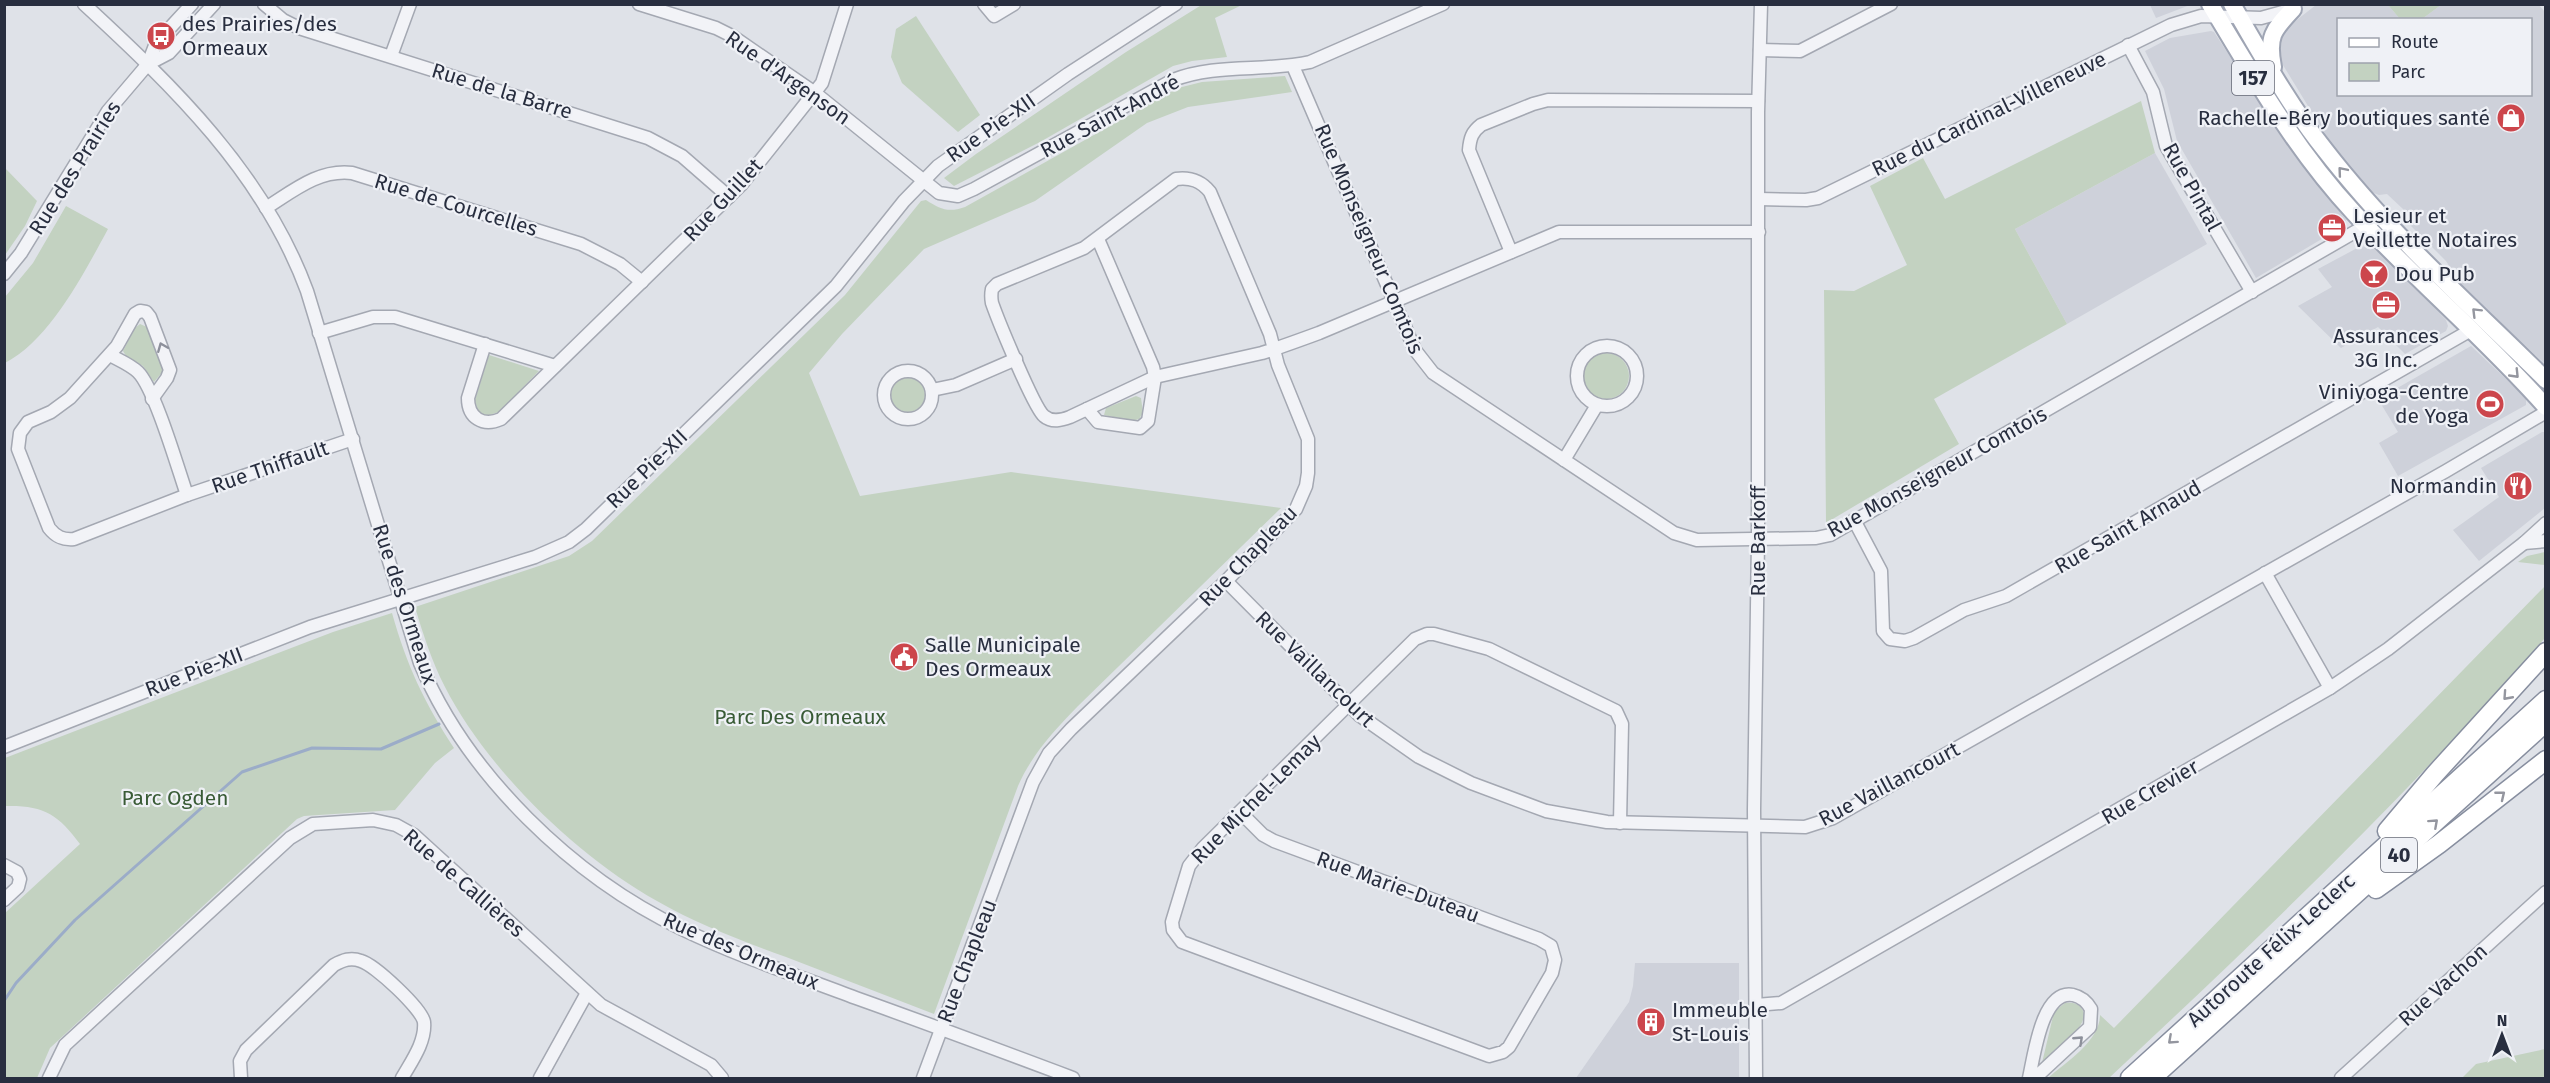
<svg xmlns="http://www.w3.org/2000/svg" width="2550" height="1083" font-family="'Fira Sans',sans-serif">
	<style>
		.built { fill: #ced1da }
		.green { fill: #c3d2c1 }
		.lines { fill: none; stroke-linecap: round; stroke-linejoin: round }
		.stream { stroke: #9bacc8; stroke-width: 3 }
		.minor-casing { stroke: #a4a8b2; stroke-width: 15 }
		.major-casing { stroke: #9fa5b4; stroke-width: 20 }
		.highway-casing { stroke: #878e9f; stroke-width: 21 }
		.minor { stroke: #f2f3f7; stroke-width: 12 }
		.major { stroke: #fff; stroke-width: 16 }
		.highway { stroke: #fff; stroke-width: 18 }
		.oneway { stroke: #94969f }
		.oneway2 { stroke: #8d909b }
		.labels { text-anchor: middle; dominant-baseline: central; stroke-width: 4.5; stroke-linejoin: round; paint-order: stroke }
		.shield { fill: #eff1f6; stroke: #646876; stroke-width: 1.5 }
		.shield-label { font-size: 20px; font-weight: bold; fill: #282e3f }
		.poi-label { font-size: 21px; fill: #282e3f; stroke: #eff1f6; text-anchor: start }
		.street-label { font-size: 21px; fill: #282e3f; stroke: #eff1f6 }
		.park-label { font-size: 21px; fill: #395b36; stroke: #eff1f6 }
	</style>
	<rect width="100%" height="100%" fill="#dfe2e8"/>
	<!-- built -->
	<g class="built">
		<polygon points="2150,5 2190,5 2156,18"/>
		<polygon points="2316,5 2388,5 2400,19 2338,20 2338,94 2530,94 2530,20 2422,19 2441,5 2539,5 2545,12 2545,364 2461,285 2446,261 2403,218 2403,209 2387,194 2379,195 2371,192 2330,142 2278,57 2276,44 2285,29"/>
		<polygon points="2211,31 2214,32 2292,151 2346,220 2342,227 2256,278 2177,141 2164,89 2145,51 2170,38"/>
		<polygon points="2155,153 2207,244 2067,324 2015,229"/>
		<polygon points="2361,246 2377,249 2414,286 2446,320 2448,326 2446,331 2405,354 2378,327 2341,348 2298,306 2332,287 2318,269"/>
		<polygon points="2471,346 2526,398 2526,405 2398,476 2379,443 2398,432 2378,399"/>
		<polygon points="2542,432 2545,432 2545,508 2479,561 2453,530 2499,497 2481,468"/>
		<polygon points="1635,963 1739,963 1739,1078 1576,1078 1629,1002 1633,986"/>
	</g>
	<!-- green -->
	<g class="green">
		<polygon points="1203,4 1242,5 1215,18 1227,57 1192,61 1173,66 1040,142 954,186 944,178 976,154 1126,52"/>
		<polygon points="2388,5 2441,5 2422,19 2400,19"/>
		<polygon points="916,16 980,115 958,132 902,83 891,57 896,29"/>
		<path d="M1285,76L1292,92L1188,107L1147,123L1035,201L924,249L842,334L809,373L860,496L1011,472L1281,508L1078,706C1054,731 1032,754 1018,786L934,1014C885,995 835,976 786,957C742,941 697,924 657,901C576,856 487,769 445,687C432,662 423,634 415,607L569,556L592,541L845,295L921,201L926,200C940,209 948,213 965,207L1178,88L1202,82Z"/>
		<polygon points="2141,101 2155,153 2015,229 2067,324 1934,399 1959,444 1826,523 1824,290 1854,291 1907,265 1870,186 1923,158 1945,199"/>
		<polygon points="5,168 37,201 25,226 5,255"/>
		<path d="M66,206L108,229C84,273 50,340 5,363V297L33,263Z"/>
		<polygon points="140,324 147,327 164,370 154,382 143,366 126,356 123,351 135,328"/>
		<circle cx="1606" cy="376" r="23"/>
		<polygon points="489,355 539,371 499,412 486,416 478,412 475,400"/>
		<circle cx="908" cy="395" r="17"/>
		<polygon points="1136,396 1141,398 1143,413 1139,419 1132,421 1104,415 1106,408"/>
		<polygon points="2545,552 2545,565 2518,562 2527,556"/>
		<path d="M2545,586V638C2409,794 2260,937 2109,1078H2048C2066,1062 2100,1041 2100,1015L2114,1028Z"/>
		<path d="M392,613C407,666 424,702 454,748L435,763L395,810L304,816L297,819L50,1048L37,1078H5V913L80,844C58,814 43,805 5,806V758L333,632Z"/>
		<path d="M2065,1003C2072,1002 2078,1003 2082,1009C2093,1024 2053,1054 2042,1063L2054,1012Z"/>
		<polygon points="2545,1049 2545,1078 2462,1078 2476,1064"/>
	</g>
	<g class="lines">
		<!-- stream -->
		<polyline class="stream" points="4,1001 16,983 75,920 242,772 312,748 381,749 439,724"/>
		<!-- minor casing -->
		<g class="minor-casing">
			<g id="minor">
				<path d="M84,4C174,87 264,174 307,291L420,663C467,775 573,877 682,929C738,956 798,976 856,998C929,1024 1001,1051 1073,1078"/>
				<polyline points="264,4 283,20 299,28 648,138 682,156 729,197"/>
				<path d="M639,4L716,28L732,36L815,93L939,193L958,196L974,189L1173,80C1216,63 1265,72 1310,62L1443,4"/>
				<polyline points="984,4 994,16 1014,4"/>
				<polyline points="2128,45 2153,92 2166,146 2252,292"/>
				<polyline points="1760,50 1800,51 1891,4"/>
				<polyline points="391,56 410,4"/>
				<polyline points="148,64 169,53 214,4"/>
				<polyline points="1293,66 1415,350 1433,373 1674,533 1697,540 1816,538 1830,535 2372,222"/>
				<polyline points="1759,199 1806,200 1818,198 2171,25 2201,16 2261,18 2290,10"/>
				<path d="M266,208C293,191 319,169 352,173L581,244L620,264L642,282"/>
				<path d="M1511,252L1469,150C1470,138 1472,132 1481,125L1533,104L1548,100L1758,101"/>
				<polyline points="4,274 21,253 108,111 148,64 156,43 192,4"/>
				<polyline points="319,333 373,317 395,317 555,366"/>
				<path d="M485,344L468,398C468,418 483,427 501,419L741,185L822,83L847,4"/>
				<circle cx="1607" cy="376" r="30"/>
				<path d="M110,355C119,360 131,365 138,372C155,389 178,469 187,495"/>
				<circle cx="908" cy="395" r="24"/>
				<polyline points="932,390 956,385 1016,359"/>
				<path d="M152,399L167,378L170,370L150,317L146,312L140,311L135,314L117,346L70,398L51,412L28,422L20,433L18,449L49,528C56,537 63,540 74,539L187,495L353,439"/>
				<polyline points="1087,409 1098,422 1140,428 1148,421 1155,377 1153,367 1098,239"/>
				<polyline points="1564,460 1597,405"/>
				<polyline points="1854,520 1881,571 1883,631 1890,639 1905,641 1914,638 1964,610 2006,596 2471,330"/>
				<polyline points="2546,523 2524,543 2546,541"/>
				<polyline points="2265,573 2330,688"/>
				<polyline points="1226,581 1359,715 1419,757 1471,783 1546,811 1607,822 1805,827 1833,818 2446,471 2546,412"/>
				<polyline points="4,747 310,627 535,557 569,542 586,529 836,286 904,201 938,166 1068,74 1176,4"/>
				<polyline points="1241,813 1263,835 1274,841 1539,939 1551,946 1555,960 1552,973 1509,1047 1503,1052 1489,1056 1182,942 1173,930 1172,922 1189,866 1203,848 1415,639 1427,634 1434,634 1489,649 1616,711 1622,724 1620,823"/>
				<polyline points="4,865 17,872 20,879 18,887 4,900"/>
				<polyline points="1756,1005 1781,1003 2330,688 2388,649 2524,543"/>
				<polyline points="49,1078 65,1045 290,838 313,824 373,820 396,825 414,835 601,1005 711,1065 722,1078"/>
				<path d="M241,1078L240,1061L246,1050L334,965C343,960 351,957 361,961C375,965 422,1009 424,1022C426,1042 411,1062 402,1078"/>
				<polyline points="540,1078 587,993"/>
				<path d="M923,1078L1033,782L1049,753L1071,729L1226,581L1296,509L1306,486L1308,473V439L1278,365L1270,334L1210,192C1201,181 1191,177 1176,179L1084,248L997,284L992,289C991,294 991,298 992,303C998,320 1034,408 1044,416C1052,423 1062,420 1070,417L1155,377L1262,353C1281,347 1300,340 1319,333L1559,232H1759"/>
				<polyline points="1756,1078 1754,810 1758,540 1758,112 1761,4"/>
				<path d="M2029,1078C2034,1056 2042,989 2073,995C2082,997 2087,1002 2091,1009L2090,1027L2035,1078"/>
				<polyline points="2341,1078 2546,892"/>
			</g>
		</g>
		<!-- major casing -->
		<g class="major-casing">
			<g id="major">
				<path d="M2210,4C2254,77 2296,151 2354,213C2416,280 2486,339 2546,407"/>
				<path d="M2232,4C2261,54 2289,105 2325,150C2390,234 2471,306 2546,380"/>
				<path d="M2273,67C2267,37 2273,30 2293,9"/>
			</g>
		</g>
		<!-- highway casing -->
		<g class="highway-casing">
			<g id="highway">
				<polyline points="2387,831 2435,774 2546,652"/>
				<polyline points="2376,889 2439,844 2546,760"/>
				<polyline points="2130,1078 2546,700"/>
				<polyline points="2152,1078 2546,722"/>
			</g>
		</g>
		<!-- minor -->
		<use href="#minor" class="minor"/>
		<!-- major -->
		<use href="#major" class="major"/>
		<!-- highway -->
		<use href="#highway" class="highway"/>
	</g>
	<!-- one-way arrows -->
	<defs><path id="oneway-chevron" d="M-2-3.5L2.5 0L-2 3.5" fill="none" stroke-width="1.6" stroke-linecap="round" stroke-linejoin="round" transform="scale(1.5)"/></defs>
	<g class="oneway">
		<use href="#oneway-chevron" transform="translate(2342 171) rotate(-130)"/>
		<use href="#oneway-chevron" transform="translate(2476 312) rotate(-135)"/>
		<use href="#oneway-chevron" transform="translate(2515 374) rotate(46)"/>
		<use href="#oneway-chevron" transform="translate(2507 696) rotate(132)"/>
		<use href="#oneway-chevron" transform="translate(2501 795) rotate(-39)"/>
		<use href="#oneway-chevron" transform="translate(2434 823) rotate(-42)"/>
		<use href="#oneway-chevron" transform="translate(2172 1040) rotate(138)"/>
	</g>
	<g class="oneway2">
		<use href="#oneway-chevron" transform="translate(162 347) rotate(-112)"/>
		<use href="#oneway-chevron" transform="translate(2079 1040) rotate(-43)"/>
	</g>
	<!-- icons -->
	<defs>
		<g id="bus-disc" transform="scale(1.5)"><circle r="9.5" fill="#cc464c" stroke="#eff1f6"/><path d="M-5-6H5V4H4V6H2V4H-2V6H-4V4H-5ZM-3.5-4V0h7V-4ZM-3.5 1.2v1.5H-2V1.2ZM2 1.2v1.5H3.5V1.2Z" fill="#fff"/></g>
		<g id="shop-disc" transform="scale(1.5)"><circle r="9.5" fill="#cc464c" stroke="#eff1f6"/><path d="M-5-2.5h2.3a2.7 3.5 0 0 1 5.4 0H5L5.5 6h-11ZM-1.5-2.5h3a1.5 2.3 0 0 0-3 0Z" fill="#fff"/></g>
		<g id="office-disc" transform="scale(1.5)"><circle r="9.5" fill="#cc464c" stroke="#eff1f6"/><path d="M-6-3h4V-5.5h4V-3h4V5H-6ZM-1-4.5V-3h2v-1.5ZM-6 0V1H6V0Z" fill="#fff"/></g>
		<g id="bar-disc" transform="scale(1.5)"><circle r="9.5" fill="#cc464c" stroke="#eff1f6"/><path d="M-6-5H6L.8 .8V4.5H3.5V6h-7V4.5H-.8V.8Z" fill="#fff"/></g>
		<g id="stadium-disc" transform="scale(1.5)"><circle r="9.5" fill="#cc464c" stroke="#eff1f6"/><path d="M0-5a6.5 5 0 1 0 0 10a6.5 5 0 1 0 0-10ZM-3.5-1.8h7v3.6h-7Z" fill="#fff"/></g>
		<g id="restaurant-disc" transform="scale(1.5)"><circle r="9.5" fill="#cc464c" stroke="#eff1f6"/><path d="M-5-6h1v4h1v-4h1v4h1v-4h1v5L-1.5 .5V6h-2V.5L-5-1ZM5-6V6H3V1.5H1.5Q1.5-4 5-6Z" fill="#fff"/></g>
		<g id="civic-disc" transform="scale(1.5)"><circle r="9.5" fill="#cc464c" stroke="#eff1f6"/><path d="M-.6-6.5H3V-4.5H.6V-3L4-1V1h2V6H-6V1h2V-1L-.6-3ZM-1.2 2.5V6h2.4V2.5Z" fill="#fff"/></g>
		<g id="building-disc" transform="scale(1.5)"><circle r="9.5" fill="#cc464c" stroke="#eff1f6"/><path d="M-4-6H4V6H1V3H-1V6H-4ZM-2.5-4.3h1.7v1.8h-1.7ZM.8-4.3h1.7v1.8H.8ZM-2.5-1h1.7V.8h-1.7ZM.8-1h1.7V.8H.8Z" fill="#fff"/></g>
	</defs>
	<g fill-rule="evenodd">
		<use href="#bus-disc" x="161" y="36"/>
		<use href="#shop-disc" x="2511" y="118"/>
		<use href="#office-disc" x="2332" y="228"/>
		<use href="#bar-disc" x="2374" y="274"/>
		<use href="#office-disc" x="2386" y="305"/>
		<use href="#stadium-disc" x="2490" y="404"/>
		<use href="#restaurant-disc" x="2518" y="486"/>
		<use href="#civic-disc" x="904" y="657"/>
		<use href="#building-disc" x="1651" y="1022"/>
	</g>
	<g class="labels">
		<!-- shield labels -->
		<g class="shield">
			<rect x="2232" y="61" width="42" height="34" rx="4.5"/>
			<rect x="2381" y="838" width="36" height="34" rx="4.5"/>
		</g>
		<g class="shield-label">
			<text x="2253" y="78">157</text>
			<text x="2399" y="855">40</text>
		</g>
		<!-- poi labels -->
		<g class="poi-label">
			<text x="182" y="24">des Prairies/des<tspan x="182" dy="24">Ormeaux</tspan></text>
			<text x="2490" y="118" text-anchor="end">Rachelle-Béry boutiques santé</text>
			<text x="2353" y="216">Lesieur et<tspan x="2353" dy="24">Veillette Notaires</tspan></text>
			<text x="2395" y="274">Dou Pub</text>
			<text x="2386" y="336" text-anchor="middle">Assurances<tspan x="2386" dy="24">3G Inc.</tspan></text>
			<text x="2469" y="392" text-anchor="end">Viniyoga-Centre<tspan x="2469" dy="24">de Yoga</tspan></text>
			<text x="2497" y="486" text-anchor="end">Normandin</text>
			<text x="925" y="645">Salle Municipale<tspan x="925" dy="24">Des Ormeaux</tspan></text>
			<text x="1672" y="1010">Immeuble<tspan x="1672" dy="24">St-Louis</tspan></text>
		</g>
		<!-- street labels -->
		<g class="street-label">
			<text transform="translate(788 78) rotate(35)">Rue d'Argenson</text>
			<text transform="translate(502 91) rotate(17)">Rue de la Barre</text>
			<text transform="translate(1989 114) rotate(-26)">Rue du Cardinal-Villeneuve</text>
			<text transform="translate(1110 116) rotate(-28)">Rue Saint-André</text>
			<text transform="translate(991 128) rotate(-35)">Rue Pie-XII</text>
			<text transform="translate(75 168) rotate(-58)">Rue des Prairies</text>
			<text transform="translate(2192 187) rotate(61)">Rue Pintal</text>
			<text transform="translate(723 200) rotate(-47)">Rue Guillet</text>
			<text transform="translate(456 205) rotate(17)">Rue de Courcelles</text>
			<text transform="translate(1369 239) rotate(67)">Rue Monseigneur Comtois</text>
			<text transform="translate(270 467) rotate(-19)">Rue Thiffault</text>
			<text transform="translate(647 469) rotate(-44)">Rue Pie-XII</text>
			<text transform="translate(1937 472) rotate(-29)">Rue Monseigneur Comtois</text>
			<text transform="translate(2128 527) rotate(-30)">Rue Saint Arnaud</text>
			<text transform="translate(1758 541) rotate(-90)">Rue Barkoff</text>
			<text transform="translate(1248 556) rotate(-46)">Rue Chapleau</text>
			<text transform="translate(405 604) rotate(72)">Rue des Ormeaux</text>
			<text transform="translate(1315 669) rotate(44)">Rue Vaillancourt</text>
			<text transform="translate(194 672) rotate(-21)">Rue Pie-XII</text>
			<text transform="translate(1889 784) rotate(-28)">Rue Vaillancourt</text>
			<text transform="translate(2150 792) rotate(-30)">Rue Crevier</text>
			<text transform="translate(1256 799) rotate(-45)">Rue Michel-Lemay</text>
			<text transform="translate(464 883) rotate(41)">Rue de Callières</text>
			<text transform="translate(1398 887) rotate(20)">Rue Marie-Duteau</text>
			<text transform="translate(2271 950) rotate(-42)">Autoroute Félix-Leclerc</text>
			<text transform="translate(741 951) rotate(23)">Rue des Ormeaux</text>
			<text transform="translate(967 961) rotate(-69)">Rue Chapleau</text>
			<text transform="translate(2443 985) rotate(-42)">Rue Vachon</text>
		</g>
		<!-- park labels -->
		<g class="park-label">
			<text x="800" y="717">Parc Des Ormeaux</text>
			<text x="175" y="798">Parc Ogden</text>
		</g>
	</g>
	<!-- border -->
	<rect width="2550" height="1083" fill="none" stroke="#282e3f" stroke-width="12"/>
	<!-- legend -->
	<rect x="2337" y="18" width="195" height="78" fill="#eff1f6" stroke="#9fa3ad" stroke-width="1.5"/>
	<rect x="2349" y="38" width="30" height="9" fill="#ffffff" stroke="#9fa3ad" stroke-width="1.5"/>
	<text x="2391" y="48" font-size="18" fill="#282e3f">Route</text>
	<rect x="2349" y="63" width="30" height="18" fill="#c3d2c1" stroke="#9fa3ad" stroke-width="1.5"/>
	<text x="2391" y="78" font-size="18" fill="#282e3f">Parc</text>
	<!-- north arrow -->
	<g transform="translate(2502 1035)" stroke="#eff1f6" stroke-width="4.5" paint-order="stroke">
	<path d="M0-4.5L10 22L0 15L-10 22Z" fill="#282e3f"/>
	<text y="-9" font-size="16" font-weight="bold" text-anchor="middle" fill="#282e3f">N</text>
	</g>
</svg>
